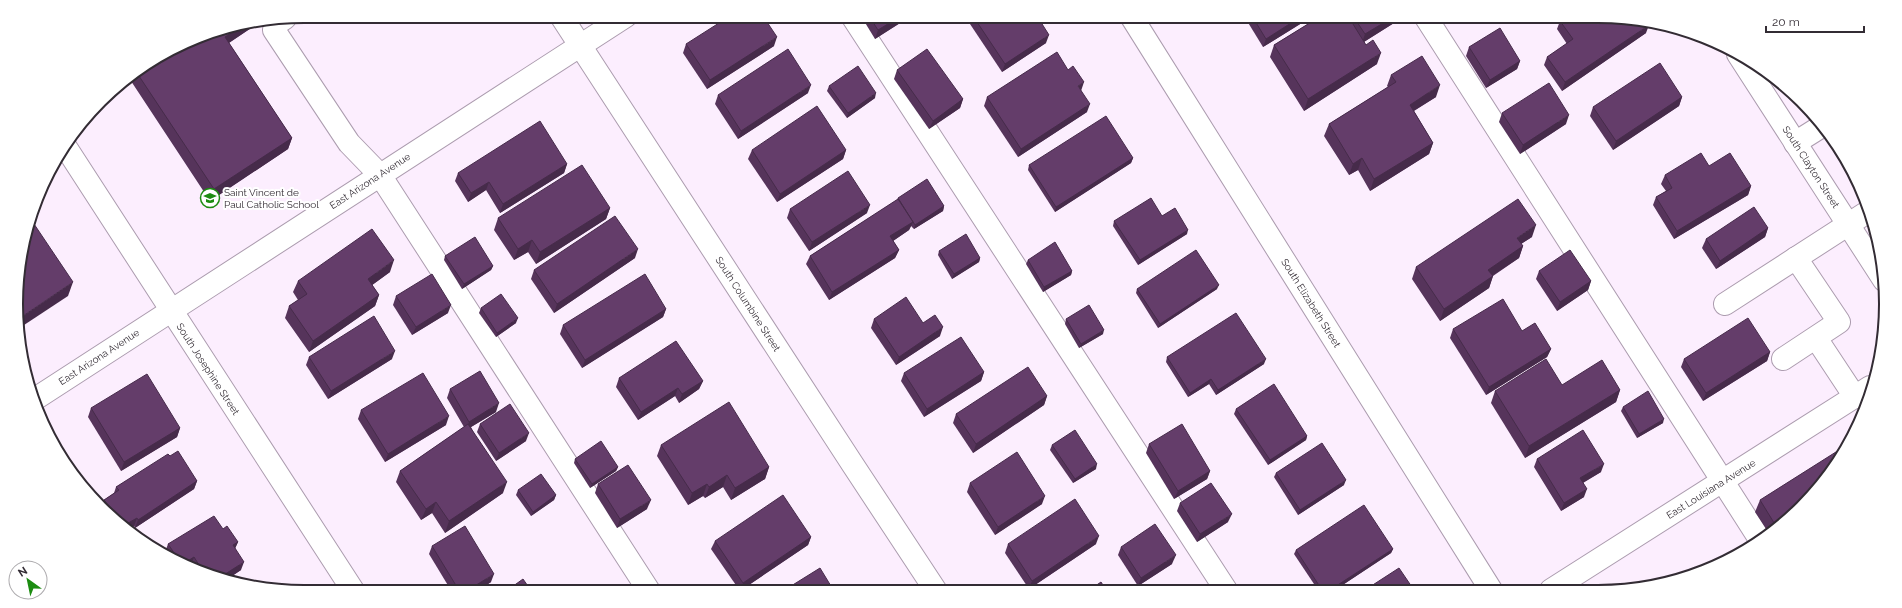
<svg xmlns="http://www.w3.org/2000/svg" width="1902" height="608" font-family="Raleway,sans-serif">
	<style>
		.lines { fill: none; stroke-linecap: round; stroke-linejoin: round }
		.minor-casing { stroke: #ac9caf; stroke-width: 24 }
		.minor { stroke: #fff; stroke-width: 22 }
		.wall { fill: #56345b }
		.shaded-wall { fill: #462b4a }
		.building { fill: #643d6a; stroke: #462b4a }
		.labels { text-anchor: middle; dominant-baseline: central; stroke-width: 4; stroke-linejoin: round; paint-order: stroke }
		.street-label { font-size: 10px; fill: #332c34; stroke: #fff }
		.poi-label { font-size: 10px; fill: #332c34; stroke: #fff; text-anchor: start }
		.rim { fill: none; stroke: #332c34; stroke-width: 2 }
	</style>
	<rect width="100%" height="100%" fill="#fceefe"/>
	<g class="lines">
		<!-- minor casing -->
		<g class="minor-casing">
			<g id="minor">
				<polyline points="561,16 853,465 936,591"/>
				<polyline points="852,16 1226,590"/>
				<polyline points="1131,16 1491,590"/>
				<polyline points="1425,16 1759,538"/>
				<polyline points="285,18 276,24 274,30 349,143 380,175 649,591"/>
				<polyline points="1738,54 1884,280"/>
				<polyline points="1795,143 1822,126"/>
				<polyline points="65,146 354,592"/>
				<polyline points="1725,304 1869,211"/>
				<polyline points="1816,338 1855,397"/>
				<polyline points="1783,359 1839,322 1796,258"/>
				<polyline points="35,399 626,16"/>
				<polyline points="1551,590 1870,387"/>
			</g>
		</g>
		<!-- minor -->
		<use href="#minor" class="minor"/>
	</g>
	<!-- wall -->
	<g class="wall">
		<polygon points="861,16 911,16 875,39"/>
		<polygon points="973,16 1037,16 1046,43 1002,72 970,24"/>
		<polygon points="1244,16 1307,16 1305,21 1263,47"/>
		<polygon points="1321,16 1397,16 1394,23 1364,42 1377,64 1304,111 1270,57 1274,45"/>
		<polygon points="263,20 229,43 292,138 288,149 210,201 129,78 194,38 248,21"/>
		<polygon points="1560,21 1646,33 1562,91 1544,65 1547,57 1567,44 1557,29"/>
		<polygon points="686,44 774,46 707,89 683,53"/>
		<polygon points="1469,47 1520,61 1517,69 1486,88 1466,56"/>
		<polygon points="897,70 963,99 960,108 929,129 894,79"/>
		<polygon points="1391,75 1436,97 1414,111 1433,143 1429,154 1370,191 1358,170 1349,175 1324,136 1329,124 1388,87 1387,86"/>
		<polygon points="829,86 875,98 847,118 827,91"/>
		<polygon points="1081,90 1087,112 1018,157 984,106 987,97"/>
		<polygon points="808,93 738,139 715,104 718,95"/>
		<polygon points="1682,97 1679,106 1613,150 1590,116 1593,107"/>
		<polygon points="1502,113 1566,124 1520,154 1499,122"/>
		<polygon points="752,150 846,150 843,159 777,202 748,159"/>
		<polygon points="1133,158 1131,163 1055,212 1028,170 1029,165"/>
		<polygon points="567,164 564,173 500,213 486,190 468,202 455,181 458,173"/>
		<polygon points="1665,175 1751,186 1748,195 1674,239 1653,205 1656,197 1666,191 1661,184"/>
		<polygon points="898,198 944,206 943,211 914,229 911,226 909,230 893,241 899,250 895,258 829,300 806,264 810,256 897,200"/>
		<polygon points="610,208 606,219 536,264 528,252 514,260 494,230 498,218"/>
		<polygon points="790,209 867,213 809,251 787,218"/>
		<polygon points="1162,216 1187,234 1138,265 1113,226 1114,221"/>
		<polygon points="1768,228 1765,237 1716,269 1702,248 1706,239"/>
		<polygon points="1532,237 1521,244 1523,246 1519,258 1493,276 1489,288 1440,321 1412,279 1416,267"/>
		<polygon points="939,251 980,258 979,262 952,279 938,255"/>
		<polygon points="445,256 493,266 491,270 462,289 444,260"/>
		<polygon points="635,258 554,313 531,279 534,270"/>
		<polygon points="1028,260 1072,271 1071,275 1043,292 1026,264"/>
		<polygon points="1539,271 1591,281 1588,290 1557,311 1536,279"/>
		<polygon points="390,272 372,285 379,295 375,306 309,352 285,318 289,306 298,300 293,292 298,281"/>
		<polygon points="1137,289 1217,289 1158,328 1136,293"/>
		<polygon points="396,296 448,313 412,335 393,305"/>
		<polygon points="481,308 516,323 496,337 479,313"/>
		<polygon points="666,309 663,317 582,368 560,334 563,325"/>
		<polygon points="874,319 923,323 940,336 896,365 871,328"/>
		<polygon points="1066,319 1103,334 1079,348 1065,324"/>
		<polygon points="1453,329 1551,349 1547,357 1486,395 1450,338"/>
		<polygon points="1770,352 1767,361 1703,401 1681,367 1684,359"/>
		<polygon points="309,357 392,359 328,399 306,365"/>
		<polygon points="1167,357 1264,364 1216,395 1209,384 1188,397 1166,362"/>
		<polygon points="984,372 981,381 924,417 901,381 904,373"/>
		<polygon points="619,378 703,381 699,389 679,403 675,396 638,420 616,387"/>
		<polygon points="1562,385 1620,390 1616,402 1525,458 1491,403 1495,391"/>
		<polygon points="450,389 496,412 471,427 503,493 445,533 432,513 421,520 396,482 400,471 464,427 447,398"/>
		<polygon points="1047,396 1044,405 973,453 953,423 956,414"/>
		<polygon points="1623,407 1663,423 1637,438 1621,411"/>
		<polygon points="91,408 180,428 177,437 121,471 88,417"/>
		<polygon points="1236,409 1307,436 1306,440 1268,465 1234,414"/>
		<polygon points="361,410 446,425 385,462 358,419"/>
		<polygon points="480,424 526,441 496,461 477,432"/>
		<polygon points="1149,444 1210,471 1207,479 1174,499 1146,453"/>
		<polygon points="661,445 769,467 765,479 731,500 723,487 705,498 703,496 688,505 657,456"/>
		<polygon points="1052,445 1096,469 1073,483 1050,450"/>
		<polygon points="170,456 197,481 194,489 135,528 134,526 128,530 102,509 101,508 104,500 114,493 116,487"/>
		<polygon points="575,459 618,467 616,471 590,488 574,463"/>
		<polygon points="1537,459 1601,472 1583,483 1584,497 1561,511 1534,467"/>
		<polygon points="1276,473 1344,485 1298,515 1274,477"/>
		<polygon points="970,483 1042,504 995,535 967,492"/>
		<polygon points="598,484 647,509 617,528 595,493"/>
		<polygon points="518,490 556,495 554,500 531,516 516,495"/>
		<polygon points="1760,500 1801,508 1768,532 1755,512"/>
		<polygon points="1180,503 1228,522 1197,542 1177,511"/>
		<polygon points="223,529 238,542 235,548 241,570 226,580 194,570 191,565 188,567 167,556 165,552 168,544"/>
		<polygon points="811,537 808,545 740,591 711,549 715,541"/>
		<polygon points="1008,544 1096,544 1029,589 1005,553"/>
		<polygon points="432,546 491,582 476,592 452,592 429,554"/>
		<polygon points="1121,547 1172,564 1138,586 1118,555"/>
		<polygon points="1393,549 1391,553 1335,590 1318,590 1294,554 1296,550"/>
	</g>
	<!-- shaded-wall -->
	<g class="shaded-wall">
		<polygon points="901,16 911,16 875,39 878,30"/>
		<polygon points="1302,16 1307,16 1305,21 1263,47 1266,39"/>
		<polygon points="1395,16 1397,16 1394,23 1362,43 1365,34"/>
		<polygon points="263,20 221,48 225,37 247,22"/>
		<polygon points="1649,25 1646,33 1562,91 1565,82"/>
		<polygon points="1049,35 1046,43 1002,72 1005,64"/>
		<polygon points="777,37 774,46 707,89 710,80"/>
		<polygon points="1381,53 1377,64 1304,111 1308,99"/>
		<polygon points="1520,61 1517,69 1486,88 1490,80"/>
		<polygon points="1084,82 1081,91 1078,86"/>
		<polygon points="811,85 808,93 738,139 741,131"/>
		<polygon points="1440,85 1436,97 1405,116 1410,105"/>
		<polygon points="876,93 875,98 847,118 848,113"/>
		<polygon points="1682,97 1679,106 1613,150 1616,141"/>
		<polygon points="963,99 960,108 929,129 933,121"/>
		<polygon points="1090,104 1087,112 1018,157 1021,149"/>
		<polygon points="1569,115 1566,124 1520,154 1523,145"/>
		<polygon points="292,138 288,149 210,201 214,189"/>
		<polygon points="1433,143 1429,154 1370,191 1374,179"/>
		<polygon points="846,150 843,159 777,202 780,194"/>
		<polygon points="1133,158 1131,163 1055,212 1056,207"/>
		<polygon points="1362,158 1358,170 1349,175 1353,164"/>
		<polygon points="567,164 564,173 500,213 503,204"/>
		<polygon points="489,182 486,190 468,202 471,193"/>
		<polygon points="1751,186 1748,195 1674,239 1677,231"/>
		<polygon points="870,205 867,213 809,251 812,242"/>
		<polygon points="944,206 943,211 914,229 915,225"/>
		<polygon points="610,208 606,219 536,264 540,252"/>
		<polygon points="913,222 909,230 887,245 890,236"/>
		<polygon points="1536,225 1532,237 1513,249 1517,238"/>
		<polygon points="1768,228 1765,237 1716,269 1720,261"/>
		<polygon points="1188,230 1187,234 1138,265 1140,260"/>
		<polygon points="532,240 528,252 514,260 518,249"/>
		<polygon points="1523,246 1519,258 1484,281 1488,270"/>
		<polygon points="638,249 635,258 554,313 557,304"/>
		<polygon points="899,250 895,258 829,300 832,292"/>
		<polygon points="980,258 979,262 952,279 954,274"/>
		<polygon points="394,260 390,272 364,291 368,279"/>
		<polygon points="493,266 491,270 462,289 464,284"/>
		<polygon points="1072,271 1071,275 1043,292 1044,287"/>
		<polygon points="1493,276 1489,288 1440,321 1444,309"/>
		<polygon points="1591,281 1588,290 1557,311 1560,302"/>
		<polygon points="73,282 68,296 18,329 17,320"/>
		<polygon points="1219,285 1217,289 1158,328 1160,324"/>
		<polygon points="379,295 375,306 309,352 313,341"/>
		<polygon points="451,305 448,313 412,335 416,327"/>
		<polygon points="666,309 663,317 582,368 585,360"/>
		<polygon points="518,318 516,323 496,337 497,333"/>
		<polygon points="943,327 940,336 896,365 899,357"/>
		<polygon points="1104,330 1103,334 1079,348 1081,344"/>
		<polygon points="1551,349 1547,357 1486,395 1489,387"/>
		<polygon points="395,351 392,359 328,399 331,391"/>
		<polygon points="1770,352 1767,361 1703,401 1706,393"/>
		<polygon points="1266,359 1264,364 1216,395 1218,390"/>
		<polygon points="984,372 981,381 924,417 927,409"/>
		<polygon points="1211,379 1209,384 1188,397 1190,393"/>
		<polygon points="703,381 699,389 679,403 682,394"/>
		<polygon points="678,388 675,396 638,420 641,412"/>
		<polygon points="1620,390 1616,402 1525,458 1529,446"/>
		<polygon points="1047,396 1044,405 973,453 976,444"/>
		<polygon points="499,403 496,412 466,430 469,422"/>
		<polygon points="449,416 446,425 385,462 388,454"/>
		<polygon points="1664,419 1663,423 1637,438 1639,434"/>
		<polygon points="180,428 177,437 121,471 124,462"/>
		<polygon points="529,433 526,441 496,461 499,453"/>
		<polygon points="1307,436 1306,440 1268,465 1270,460"/>
		<polygon points="1097,464 1096,469 1073,483 1075,479"/>
		<polygon points="1604,464 1601,472 1577,486 1580,478"/>
		<polygon points="618,467 616,471 590,488 592,484"/>
		<polygon points="769,467 765,479 731,500 735,488"/>
		<polygon points="1210,471 1207,479 1174,499 1178,491"/>
		<polygon points="727,475 723,487 705,498 709,487"/>
		<polygon points="1346,480 1344,485 1298,515 1300,510"/>
		<polygon points="197,481 194,489 135,528 138,520"/>
		<polygon points="507,482 503,493 445,533 449,521"/>
		<polygon points="707,484 703,496 688,505 692,493"/>
		<polygon points="1587,489 1584,497 1561,511 1564,503"/>
		<polygon points="556,495 554,500 531,516 533,512"/>
		<polygon points="1045,496 1042,504 995,535 998,527"/>
		<polygon points="651,500 647,509 617,528 620,519"/>
		<polygon points="436,502 432,513 421,520 426,509"/>
		<polygon points="1232,514 1228,522 1197,542 1200,534"/>
		<polygon points="137,518 134,526 128,530 123,526"/>
		<polygon points="1099,536 1096,544 1029,589 1032,581"/>
		<polygon points="811,537 808,545 740,591 743,583"/>
		<polygon points="238,542 234,551 233,545"/>
		<polygon points="1393,549 1391,553 1335,590 1330,590"/>
		<polygon points="1176,555 1172,564 1138,586 1141,578"/>
		<polygon points="194,557 191,565 188,567 183,564"/>
		<polygon points="244,562 241,570 226,580 219,578"/>
		<polygon points="494,574 491,582 476,592 465,592"/>
	</g>
	<!-- building -->
	<g class="building">
		<polygon points="730,16 763,16 777,37 710,80 686,44"/>
		<polygon points="869,16 901,16 878,30"/>
		<polygon points="973,16 1037,16 1049,35 1005,64"/>
		<polygon points="1252,16 1302,16 1266,39"/>
		<polygon points="1321,16 1348,16 1366,45 1373,40 1381,53 1308,99 1274,45"/>
		<polygon points="1353,16 1395,16 1365,34"/>
		<polygon points="1568,16 1598,16 1646,21 1649,25 1565,82 1547,57 1573,39 1560,21"/>
		<polygon points="247,22 225,37 292,138 214,189 137,73 194,38"/>
		<polygon points="1500,28 1520,61 1490,80 1469,47"/>
		<polygon points="788,49 811,85 741,131 718,95"/>
		<polygon points="927,49 963,99 933,121 897,70"/>
		<polygon points="1057,52 1068,70 1073,66 1084,82 1078,86 1090,104 1021,149 987,97"/>
		<polygon points="1422,56 1440,85 1410,105 1433,143 1374,179 1362,158 1353,164 1329,124 1396,82 1391,75"/>
		<polygon points="1660,63 1682,97 1616,141 1593,107"/>
		<polygon points="858,66 876,93 848,113 829,86"/>
		<polygon points="1549,83 1569,115 1523,145 1502,113"/>
		<polygon points="817,106 846,150 780,194 752,150"/>
		<polygon points="1106,116 1133,158 1056,207 1029,165"/>
		<polygon points="540,121 567,164 503,204 489,182 471,193 458,173"/>
		<polygon points="1701,153 1709,166 1730,153 1751,186 1677,231 1656,197 1672,188 1665,175"/>
		<polygon points="582,165 610,208 540,252 532,240 518,249 498,218"/>
		<polygon points="848,171 870,205 812,242 790,209"/>
		<polygon points="927,179 944,206 915,225 898,198"/>
		<polygon points="1151,198 1162,216 1175,208 1188,230 1140,260 1114,221"/>
		<polygon points="898,199 913,222 890,236 899,250 832,292 810,256"/>
		<polygon points="1518,199 1536,225 1517,238 1523,246 1488,270 1493,276 1444,309 1416,267"/>
		<polygon points="1754,207 1768,228 1720,261 1706,239"/>
		<polygon points="615,216 638,249 557,304 534,270"/>
		<polygon points="32,221 73,282 17,320 18,267"/>
		<polygon points="372,229 394,260 368,279 379,295 313,341 289,306 307,294 298,281"/>
		<polygon points="966,234 980,258 954,274 939,251"/>
		<polygon points="475,237 493,266 464,284 445,256"/>
		<polygon points="1055,242 1072,271 1044,287 1028,260"/>
		<polygon points="1196,250 1219,285 1160,324 1137,289"/>
		<polygon points="1570,250 1591,281 1560,302 1539,271"/>
		<polygon points="432,274 451,305 416,327 396,296"/>
		<polygon points="645,274 666,309 585,360 563,325"/>
		<polygon points="501,294 518,318 497,333 481,308"/>
		<polygon points="906,297 923,323 935,315 943,327 899,357 874,319"/>
		<polygon points="1503,299 1522,331 1535,323 1551,349 1489,387 1453,329"/>
		<polygon points="1089,305 1104,330 1081,344 1066,319"/>
		<polygon points="1236,313 1266,359 1218,390 1211,379 1190,393 1167,357"/>
		<polygon points="374,316 395,351 331,391 309,357"/>
		<polygon points="1748,318 1770,352 1706,393 1684,359"/>
		<polygon points="961,337 984,372 927,409 904,373"/>
		<polygon points="676,341 703,381 682,394 678,388 641,412 619,378"/>
		<polygon points="1546,359 1562,385 1602,360 1620,390 1529,446 1495,391"/>
		<polygon points="1028,367 1047,396 976,444 956,414"/>
		<polygon points="480,371 499,403 469,422 450,389"/>
		<polygon points="423,373 449,416 388,454 361,410"/>
		<polygon points="147,374 180,428 124,462 91,408"/>
		<polygon points="1274,384 1307,436 1270,460 1236,409"/>
		<polygon points="1648,391 1664,419 1639,434 1623,407"/>
		<polygon points="729,402 769,467 735,488 727,475 709,487 707,484 692,493 661,445"/>
		<polygon points="510,404 529,433 499,453 480,424"/>
		<polygon points="468,424 507,482 449,521 436,502 426,509 400,471"/>
		<polygon points="1182,424 1210,471 1178,491 1149,444"/>
		<polygon points="1075,430 1097,464 1075,479 1052,445"/>
		<polygon points="1583,430 1604,464 1580,478 1587,489 1564,503 1537,459"/>
		<polygon points="601,441 618,467 592,484 575,459"/>
		<polygon points="1322,443 1346,480 1300,510 1276,473"/>
		<polygon points="1847,445 1848,447 1848,448 1801,508 1776,526 1760,500"/>
		<polygon points="178,451 197,481 138,520 137,518 123,526 120,524 104,500 119,490 116,487 168,454 170,456"/>
		<polygon points="1017,452 1045,496 998,527 970,483"/>
		<polygon points="628,465 651,500 620,519 598,484"/>
		<polygon points="541,474 556,495 533,512 518,490"/>
		<polygon points="1211,483 1232,514 1200,534 1180,503"/>
		<polygon points="783,495 811,537 743,583 715,541"/>
		<polygon points="1075,499 1099,536 1032,581 1008,544"/>
		<polygon points="1364,505 1393,549 1330,590 1322,590 1296,550"/>
		<polygon points="214,516 223,529 227,526 238,542 233,545 244,562 219,578 192,569 199,565 194,557 183,564 181,563 168,544"/>
		<polygon points="1155,524 1176,555 1141,578 1121,547"/>
		<polygon points="465,526 494,574 465,592 460,592 432,546"/>
		<polygon points="820,568 834,591 783,591"/>
		<polygon points="1399,568 1414,590 1365,590"/>
		<polygon points="523,579 532,592 505,592"/>
		<polygon points="1101,582 1106,590 1088,591"/>
		<polygon points="258,584 261,588 254,587"/>
	</g>
	<!-- icons -->
	<defs>
		<g id="school-ring" transform="scale(1)"><circle r="9.5" fill="#fff" stroke="#1c8c11" stroke-width="1.5"/><path d="M0-5L7-2L0 1L-7-2ZM-4 1L0 2.5L4 1V4Q0 6-4 4Z" fill="#1c8c11"/></g>
	</defs>
	<g fill-rule="evenodd">
		<use href="#school-ring" x="210" y="198"/>
	</g>
	<g class="labels">
		<!-- street labels -->
		<g class="street-label">
			<text transform="translate(1811 167) rotate(57)">South Clayton Street</text>
			<text transform="translate(370 181) rotate(-33)">East Arizona Avenue</text>
			<text transform="translate(1311 303) rotate(58)">South Elizabeth Street</text>
			<text transform="translate(748 304) rotate(57)">South Columbine Street</text>
			<text transform="translate(99 357) rotate(-33)">East Arizona Avenue</text>
			<text transform="translate(208 369) rotate(57)">South Josephine Street</text>
			<text transform="translate(1711 489) rotate(-32)">East Louisiana Avenue</text>
		</g>
		<!-- poi labels -->
		<g class="poi-label">
			<text x="224" y="192">Saint Vincent de<tspan x="224" dy="12">Paul Catholic School</tspan></text>
		</g>
	</g>
	<!-- crop -->
	<path d="M0 0H1902V608H0ZM304 23H1598A281 281 0 0 1 1879 304V304A281 281 0 0 1 1598 585H304A281 281 0 0 1 23 304V304A281 281 0 0 1 304 23Z" fill="#fff" fill-rule="evenodd"/>
	<path class="rim" d="M304 23H1598A281 281 0 0 1 1879 304V304A281 281 0 0 1 1598 585H304A281 281 0 0 1 23 304V304A281 281 0 0 1 304 23Z"/>
	<!-- north arrow -->
	<g transform="translate(28 580) rotate(327)"><circle r="19" fill="#ffffff" stroke="#adabae"/>
	<path d="M0-3L7 15L0 10L-7 15Z" fill="#1c8c11"/>
	<text y="-6" font-size="11" font-weight="bold" text-anchor="middle" fill="#332c34">N</text>
	</g>
	<!-- scale -->
	<path d="M1766 26v6h98v-6" fill="none" stroke="#332c34" stroke-width="2"/>
	<text x="1772" y="26" font-size="12" fill="#332c34" stroke="#ffffff" stroke-width="3" paint-order="stroke">20 m</text>
</svg>
